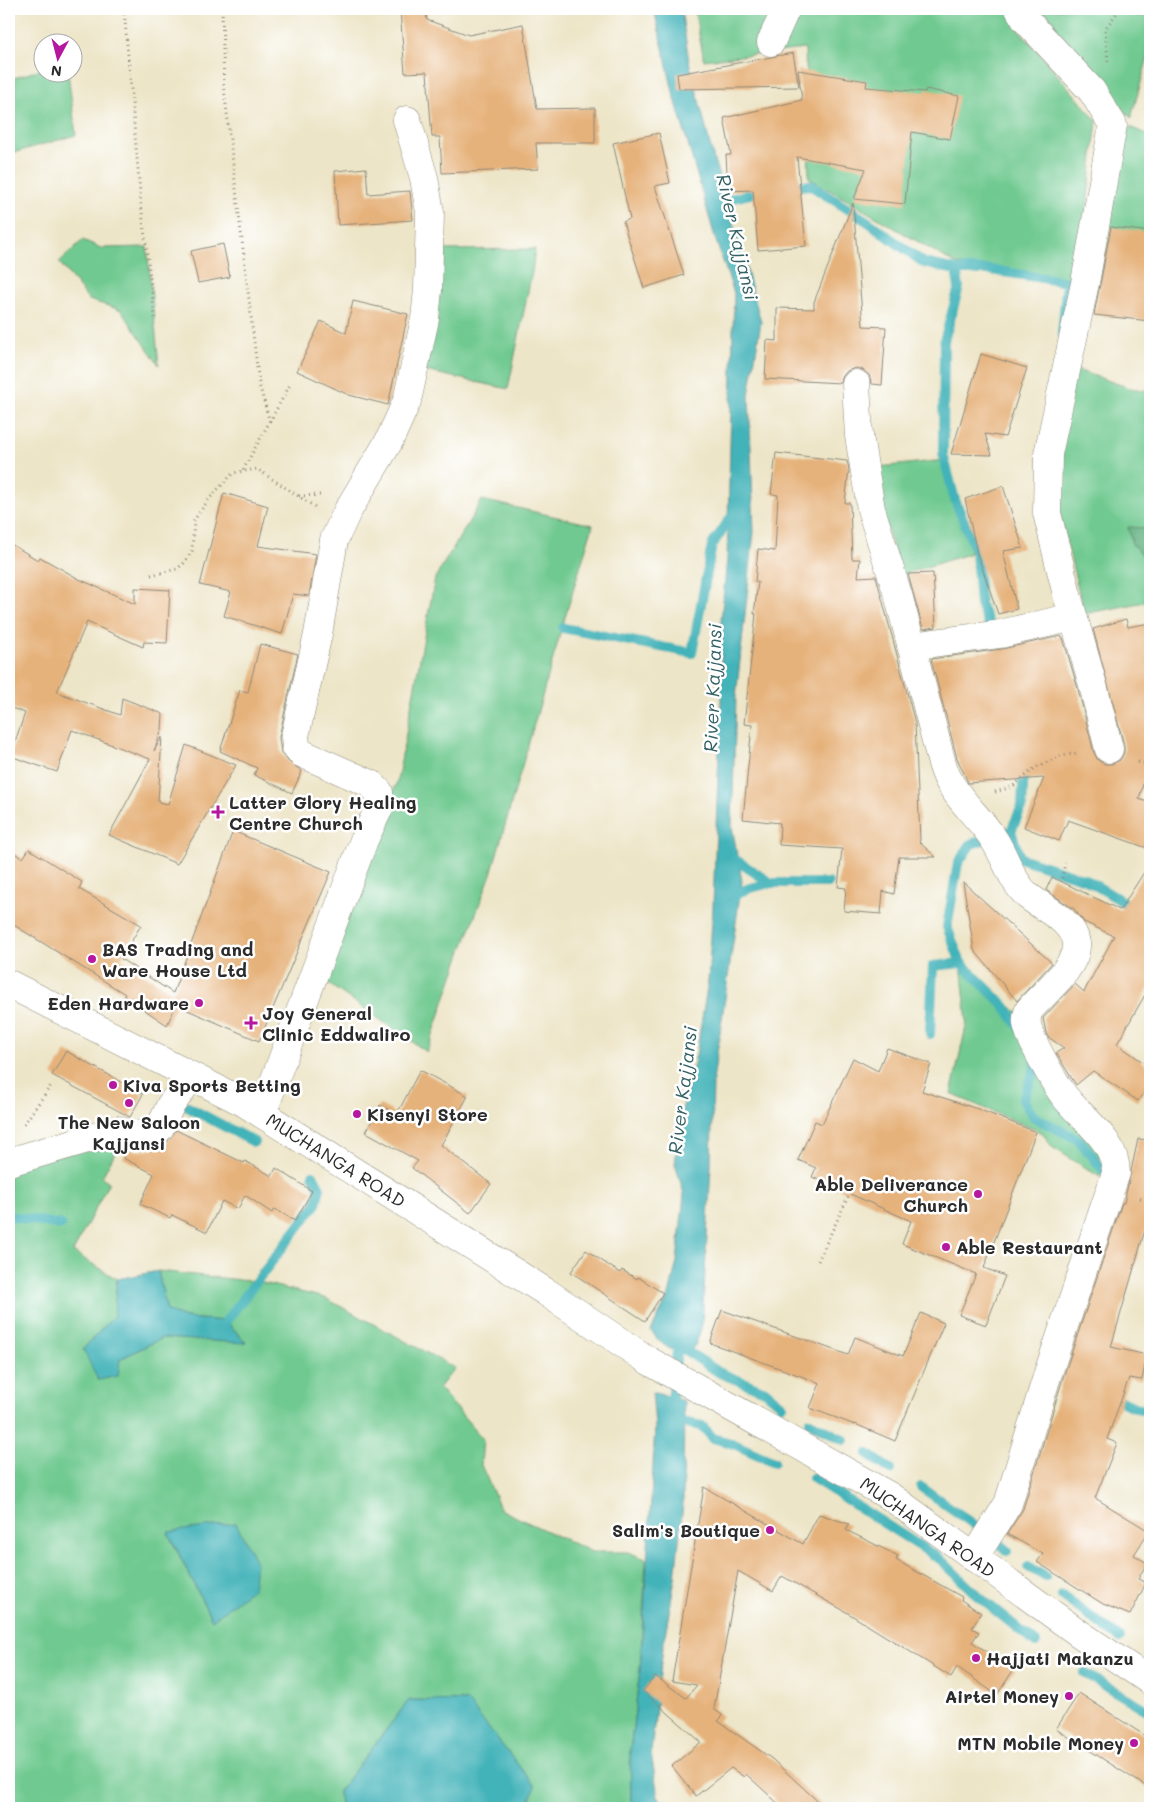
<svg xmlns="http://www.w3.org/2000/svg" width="1159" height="1817" font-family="Mali,sans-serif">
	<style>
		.green { fill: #70c990; stroke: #4e7a5e; fill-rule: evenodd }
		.forest { fill: #5cad7a; stroke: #446c52 }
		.water { fill: #42b3b9; stroke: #366f72 }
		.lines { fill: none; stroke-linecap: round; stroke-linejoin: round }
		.stream { stroke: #42b3b9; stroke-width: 10 }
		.building { fill: #e6b27c }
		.minor-casing { stroke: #8c8879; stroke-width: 29 }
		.path { stroke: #8c8879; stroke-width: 3; stroke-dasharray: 1 4; stroke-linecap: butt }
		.minor { stroke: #fff; stroke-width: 28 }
		.poi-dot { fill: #b5179e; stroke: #fff; stroke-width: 2 }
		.labels { text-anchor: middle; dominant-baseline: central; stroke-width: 5; stroke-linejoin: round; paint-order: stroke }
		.poi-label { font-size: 18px; font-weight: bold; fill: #2b2b2b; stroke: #fff; text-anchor: start }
		.street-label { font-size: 18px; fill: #2b2b2b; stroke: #fff }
		.water-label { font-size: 19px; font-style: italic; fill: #346164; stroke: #fff }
	</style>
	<rect width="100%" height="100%" fill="#fff"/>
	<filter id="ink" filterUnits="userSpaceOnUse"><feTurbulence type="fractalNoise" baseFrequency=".02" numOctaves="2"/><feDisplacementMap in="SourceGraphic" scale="10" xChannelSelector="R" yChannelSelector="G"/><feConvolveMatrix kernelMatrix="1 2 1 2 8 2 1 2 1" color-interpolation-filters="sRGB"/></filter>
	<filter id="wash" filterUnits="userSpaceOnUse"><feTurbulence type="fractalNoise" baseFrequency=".0096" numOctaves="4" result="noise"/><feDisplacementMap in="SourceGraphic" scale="20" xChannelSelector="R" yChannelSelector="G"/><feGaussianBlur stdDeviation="1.12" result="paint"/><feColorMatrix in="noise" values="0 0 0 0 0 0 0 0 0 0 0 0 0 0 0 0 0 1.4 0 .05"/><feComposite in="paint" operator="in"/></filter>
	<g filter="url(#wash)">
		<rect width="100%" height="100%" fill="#ede5c7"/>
		<!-- green -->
		<g class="green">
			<polygon points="694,9 1010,9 1016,26 1097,121 1078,283 956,264 809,178 805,49 704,60"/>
			<polygon points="1031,9 1150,9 1150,50 1131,118"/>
			<polygon points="9,66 14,78 42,69 42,72 68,73 76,135 9,154"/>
			<polygon points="1131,127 1150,136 1150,294 1100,282 1123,133"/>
			<polygon points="83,240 101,248 147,247 159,365 121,310 89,300 59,262"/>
			<polygon points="535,249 532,272 508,389 421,370 439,250"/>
			<polygon points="1074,369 1130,388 1150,391 1150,601 1084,614 1057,502 1058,445"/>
			<polygon points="945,460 971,553 901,575 869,468"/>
			<polygon points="482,500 593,525 563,624 491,874 461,953 427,1052 321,979 371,843 397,782 435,578"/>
			<polygon points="961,963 1022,1016 1100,1144 1100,1177 1052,1147 1043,1133 951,1094 967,1022"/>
			<path d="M118,1147L102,1177L109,1182L73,1252L117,1279L114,1316L83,1349L120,1359L162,1338L246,1342L226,1321L185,1318L167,1311L158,1271L259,1282L325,1298L455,1368L439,1388L483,1439L481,1465L501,1510L592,1552H628L646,1559L640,1671L630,1751L631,1800L635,1808H527L534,1786L467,1701L409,1700L339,1791L340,1808H9V1168L76,1151ZM236,1523L253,1589L212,1620L168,1533Z"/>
		</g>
		<!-- forest -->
		<polygon class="forest" points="1128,527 1150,528 1150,563 1132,544"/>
		<!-- water -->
		<g class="water">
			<path d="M654,9H681L689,61L714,160L737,234L761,322L749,395L754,532L736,697L732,826L742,881L713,1081L711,1167L702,1325L696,1344L687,1354C670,1351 661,1345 651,1331L669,1295L677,1261L684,1194L675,1164L682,1110L696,1055L708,981L713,906L721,699V619L727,559L734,293L716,241L673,92Z"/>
			<polygon points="158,1271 167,1311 185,1318 226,1321 246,1343 162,1338 120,1359 118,1376 98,1380 83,1349 114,1316 117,1279"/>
			<polygon points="652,1392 684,1401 683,1504 675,1578 663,1647 651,1753 658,1796 667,1808 635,1808 631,1800 630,1751 640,1671 652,1483 655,1425"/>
			<polygon points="236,1523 256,1562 253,1589 212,1620 168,1532"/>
			<polygon points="409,1700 467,1701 535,1786 527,1808 340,1808 339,1791"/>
		</g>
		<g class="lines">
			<!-- stream -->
			<g class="stream">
				<polyline points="787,187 810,185 867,221 924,263 956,270 959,287 944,341 943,454 955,500 976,551 980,604 993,633"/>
				<polyline points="714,203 766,190"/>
				<polyline points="956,270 991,270 1067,282 1062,333"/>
				<polyline points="563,628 692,653 712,545 734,513"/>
				<polyline points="1011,831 1020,858 1085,879 1150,918"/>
				<polyline points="728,855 771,883"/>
				<polyline points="729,896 750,888 771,883 828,883"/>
				<polyline points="1020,1028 1005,1006 961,963 947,927 958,863 971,844 1011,831 1022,806 1024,767"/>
				<polyline points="930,1034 933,966 961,963"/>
				<polyline points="1036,1061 1037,1063 1023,1100 1034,1117 1079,1140 1105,1172"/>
				<polyline points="186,1106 254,1142"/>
				<polyline points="9,1216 61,1225"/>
				<polyline points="226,1321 316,1204 320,1188 313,1175"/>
				<polyline points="679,1346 720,1373 765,1391 782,1405"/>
				<polyline points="1113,1398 1150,1413"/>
				<polyline points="671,1410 678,1340"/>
				<polyline points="671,1420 702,1426 713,1438 734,1444 774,1462"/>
				<polyline points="810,1422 844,1440"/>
				<polyline points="868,1454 891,1470"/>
				<polyline points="813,1478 940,1559 979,1597 1036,1643"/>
				<polyline points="921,1487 982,1530"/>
				<polyline points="997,1542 1007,1551"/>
				<polyline points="1028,1567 1046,1577"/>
				<polyline points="1062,1596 1120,1638"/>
				<polyline points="1149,1656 1150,1656"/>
				<polyline points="1084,1673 1150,1712"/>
			</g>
		</g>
		<g id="blocks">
			<!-- building -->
			<g class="building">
				<polygon points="426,9 427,20 469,35 523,24 537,109 595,108 595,143 536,143 538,169 442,173 440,137 432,137 427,72 405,73 400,10"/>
				<polygon points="793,53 799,87 679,89 677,74"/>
				<polygon points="798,70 867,81 866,87 925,92 926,89 959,96 950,139 912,132 905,204 854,199 866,169 797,157 806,246 758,250 753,190 728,191 726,155 731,155 724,118 802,100"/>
				<polygon points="659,133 670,183 655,186 684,275 644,288 623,222 630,219 613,143"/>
				<polygon points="366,168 368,194 410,191 413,220 338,225 335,171"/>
				<polygon points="853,203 863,326 886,327 882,385 872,384 869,375 863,370 856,368 847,371 842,377 841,383 765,379 767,340 777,341 777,308 814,309 814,302"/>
				<polygon points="1111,227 1150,232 1150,321 1094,315"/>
				<polygon points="223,244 230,277 198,283 191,251"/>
				<polygon points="353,301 408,314 388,405 349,395 297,371 321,321 346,333"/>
				<polygon points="981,354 1027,368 1005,437 985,434 992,455 951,454"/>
				<polygon points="776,453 847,461 849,469 845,503 850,503 852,559 860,559 858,577 876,576 915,723 920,840 919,842 936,857 899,857 894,894 883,891 881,914 844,911 846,888 838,887 842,849 779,845 780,823 743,819 752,725 744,724 756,614 754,614 758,582 755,582 758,549 775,551 778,495 771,494"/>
				<polygon points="1003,486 1023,548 1003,551 1017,609 998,614 977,553 965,499"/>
				<polygon points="224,493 268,506 258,546 316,554 309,596 293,594 282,634 224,616 231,592 200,585"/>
				<polygon points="9,543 38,560 40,557 79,579 135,604 135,588 170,590 167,643 144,642 143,647 87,622 57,692 120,715 122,698 163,714 162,730 154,751 162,737 158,802 168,804 186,745 236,765 177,864 109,835 150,759 72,730 57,772 10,756 25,713 9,707"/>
				<polygon points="933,573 936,627 923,629 908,574"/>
				<polygon points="1126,619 1128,627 1150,623 1150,758 1139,799 1150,803 1150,849 1068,820 1059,841 1024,827 1044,778 968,783 967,780 957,758 931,659 1002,649 1061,636 1062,638 1063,638 1078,689 1094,753 1098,760 1105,764 1112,764 1120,760 1124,753 1124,745 1093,629"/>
				<polygon points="260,644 298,654 279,737 281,753 289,762 302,771 292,793 254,775 257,768 220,751 240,690 248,692"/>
				<polygon points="233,831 331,872 259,1041 176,1005 167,1025 124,996 125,994 9,922 9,850 23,858 29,849 82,882 79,889 141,925 121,959 173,993"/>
				<polygon points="1150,863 1150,986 1117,1044 1150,1067 1150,1083 1138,1101 1093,1071 1076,1085 1056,1053 1064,1048 1048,1037 1046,1033 1043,1018 1075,984 1084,992 1114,936 1084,922 1074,909 1046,890 1052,877 1120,910"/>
				<polygon points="963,882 1052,963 1017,1001 974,950"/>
				<polygon points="887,1048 931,1064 922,1091 978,1109 1036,1132 984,1268 1005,1276 986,1325 959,1315 976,1274 902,1244 911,1221 812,1177 816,1168 798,1160 815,1121 822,1124 853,1058 878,1071"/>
				<polygon points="66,1051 143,1094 130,1117 52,1075"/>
				<polygon points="420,1070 468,1096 441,1145 491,1184 470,1213 412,1168 418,1161 366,1132 380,1105 397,1114"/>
				<polygon points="176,1130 244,1163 245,1161 272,1176 276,1168 312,1191 295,1221 275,1209 272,1213 245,1195 238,1209 222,1201 207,1232 172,1215 170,1218 140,1204 154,1174 123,1158 127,1148 138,1151 148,1150 167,1142"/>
				<polygon points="1138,1139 1150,1140 1150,1231 1145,1230 1111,1347 1147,1355 1142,1380 1129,1378 1107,1439 1117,1443 1095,1498 1149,1531 1134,1555 1147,1563 1138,1579 1146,1583 1130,1615 1103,1604 1037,1562 1043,1554 1007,1534 1023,1509 1063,1378 1122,1203 1124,1203"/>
				<polygon points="586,1250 620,1273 622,1270 637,1279 638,1277 663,1293 645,1321 571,1272"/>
				<polygon points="722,1310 848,1355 855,1337 903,1356 921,1313 944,1323 895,1441 855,1424 855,1425 810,1408 820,1383 710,1343"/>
				<polygon points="704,1487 803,1544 819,1514 849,1524 846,1530 898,1556 896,1560 962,1597 961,1600 981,1613 972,1628 979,1632 972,1642 1014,1669 997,1695 957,1667 951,1677 848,1613 782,1576 773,1591 738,1571 714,1709 723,1716 718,1721 772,1759 825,1808 783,1808 746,1774 744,1777 731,1768 696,1796 672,1766 701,1742 643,1691 655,1676 686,1698 697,1685 672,1681"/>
				<polygon points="1079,1693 1150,1739 1150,1789 1056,1729"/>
			</g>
		</g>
	</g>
	<g filter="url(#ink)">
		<use href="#blocks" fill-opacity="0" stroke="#8c8879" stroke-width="1"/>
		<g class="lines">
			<!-- minor casing -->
			<g class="minor-casing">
				<g id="minor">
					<polyline points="1019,9 1025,19 1092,91 1113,125 1085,283 1048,454 1047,513 1066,591 1093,685 1109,749"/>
					<polyline points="771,42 786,9"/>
					<path d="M856,384L859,436L871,509L899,598L941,760C943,767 945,774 949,781C960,802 980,818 993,838C1006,857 1011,881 1028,896C1044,909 1073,920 1076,943C1079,966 1042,994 1029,1010C1027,1015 1026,1019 1027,1024C1029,1038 1053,1080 1062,1093C1080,1119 1116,1138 1116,1173L1048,1373L1008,1504L974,1558"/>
					<polyline points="911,646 1000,634 1073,617"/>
					<polyline points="9,984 243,1102 546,1292 649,1361 891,1497 1080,1634 1150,1681"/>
					<polyline points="262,1114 364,840 380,806 379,792 371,784 301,753 296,746 295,736 318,634 334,540 347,512 389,441 407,401 425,319 428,290 430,212 424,178 407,120"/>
					<polyline points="9,1162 118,1130 142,1136 160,1128 170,1106 191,1077"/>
				</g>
			</g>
			<!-- path -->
			<g class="path">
				<polyline points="124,9 141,204 155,318"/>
				<polyline points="222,9 224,88 259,384 270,422"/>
				<polyline points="1108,61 1105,29 1120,9"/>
				<polyline points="243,470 291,383"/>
				<polyline points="299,496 320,495"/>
				<polyline points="151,575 177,569 184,563 192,551 194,520 209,499 233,473 257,469 315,507"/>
				<polyline points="1138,762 1150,764"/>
				<polyline points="995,792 1012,787 1035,768 1060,756 1078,753"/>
				<polyline points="1062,878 1065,863"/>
				<polyline points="24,1124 52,1084"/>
				<polyline points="1140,1198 1150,1200"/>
				<polyline points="818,1261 848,1197"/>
			</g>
			<!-- minor -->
			<use href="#minor" class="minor"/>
		</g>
	</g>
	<!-- markers -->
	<g class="poi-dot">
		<path d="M215.5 804.5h5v5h5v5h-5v5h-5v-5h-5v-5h5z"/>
		<circle cx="92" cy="959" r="5"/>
		<circle cx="199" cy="1003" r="5"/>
		<path d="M248.5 1015.5h5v5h5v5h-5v5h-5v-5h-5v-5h5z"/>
		<circle cx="113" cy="1085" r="5"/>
		<circle cx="129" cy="1103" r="5"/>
		<circle cx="357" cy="1114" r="5"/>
		<circle cx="978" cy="1194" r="5"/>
		<circle cx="946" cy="1247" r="5"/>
		<circle cx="770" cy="1530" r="5"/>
		<circle cx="976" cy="1658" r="5"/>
		<circle cx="1069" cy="1696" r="5"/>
		<circle cx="1134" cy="1743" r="5"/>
	</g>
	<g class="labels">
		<!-- poi labels -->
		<g class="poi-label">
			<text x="229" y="802">Latter Glory Healing<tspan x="229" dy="21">Centre Church</tspan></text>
			<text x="102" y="949">BAS Trading and<tspan x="102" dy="21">Ware House Ltd</tspan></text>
			<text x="189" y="1003" text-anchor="end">Eden Hardware</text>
			<text x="262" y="1013">Joy General<tspan x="262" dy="21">Clinic Eddwaliro</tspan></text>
			<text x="123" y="1085">Kiva Sports Betting</text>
			<text x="367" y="1114">Kisenyi Store</text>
			<text x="129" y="1122" text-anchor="middle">The New Saloon<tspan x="129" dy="21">Kajjansi</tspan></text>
			<text x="968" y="1184" text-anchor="end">Able Deliverance<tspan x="968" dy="21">Church</tspan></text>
			<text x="956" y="1247">Able Restaurant</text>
			<text x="760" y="1530" text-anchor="end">Salim's Boutique</text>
			<text x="986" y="1658">Hajjati Makanzu</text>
			<text x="1059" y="1696" text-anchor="end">Airtel Money</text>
			<text x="1124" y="1743" text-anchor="end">MTN Mobile Money</text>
		</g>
		<!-- street labels -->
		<g class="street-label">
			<text transform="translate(336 1160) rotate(32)">MUCHANGA ROAD</text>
			<text transform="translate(928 1527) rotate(35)">MUCHANGA ROAD</text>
		</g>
		<!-- water labels -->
		<g class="water-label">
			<text transform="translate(738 237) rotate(77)">River Kajjansi</text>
			<text transform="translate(712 688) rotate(-88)">River Kajjansi</text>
			<text transform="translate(682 1090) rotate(-83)">River Kajjansi</text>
		</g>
	</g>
	<!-- margin -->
	<rect width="1159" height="1817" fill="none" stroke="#fff" stroke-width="30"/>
	<!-- north arrow -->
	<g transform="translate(58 58) rotate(187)"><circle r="24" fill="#ffffff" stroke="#aaaaaa"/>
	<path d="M0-4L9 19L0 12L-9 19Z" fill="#b5179e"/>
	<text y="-8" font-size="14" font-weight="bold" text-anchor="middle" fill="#2b2b2b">N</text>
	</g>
</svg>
